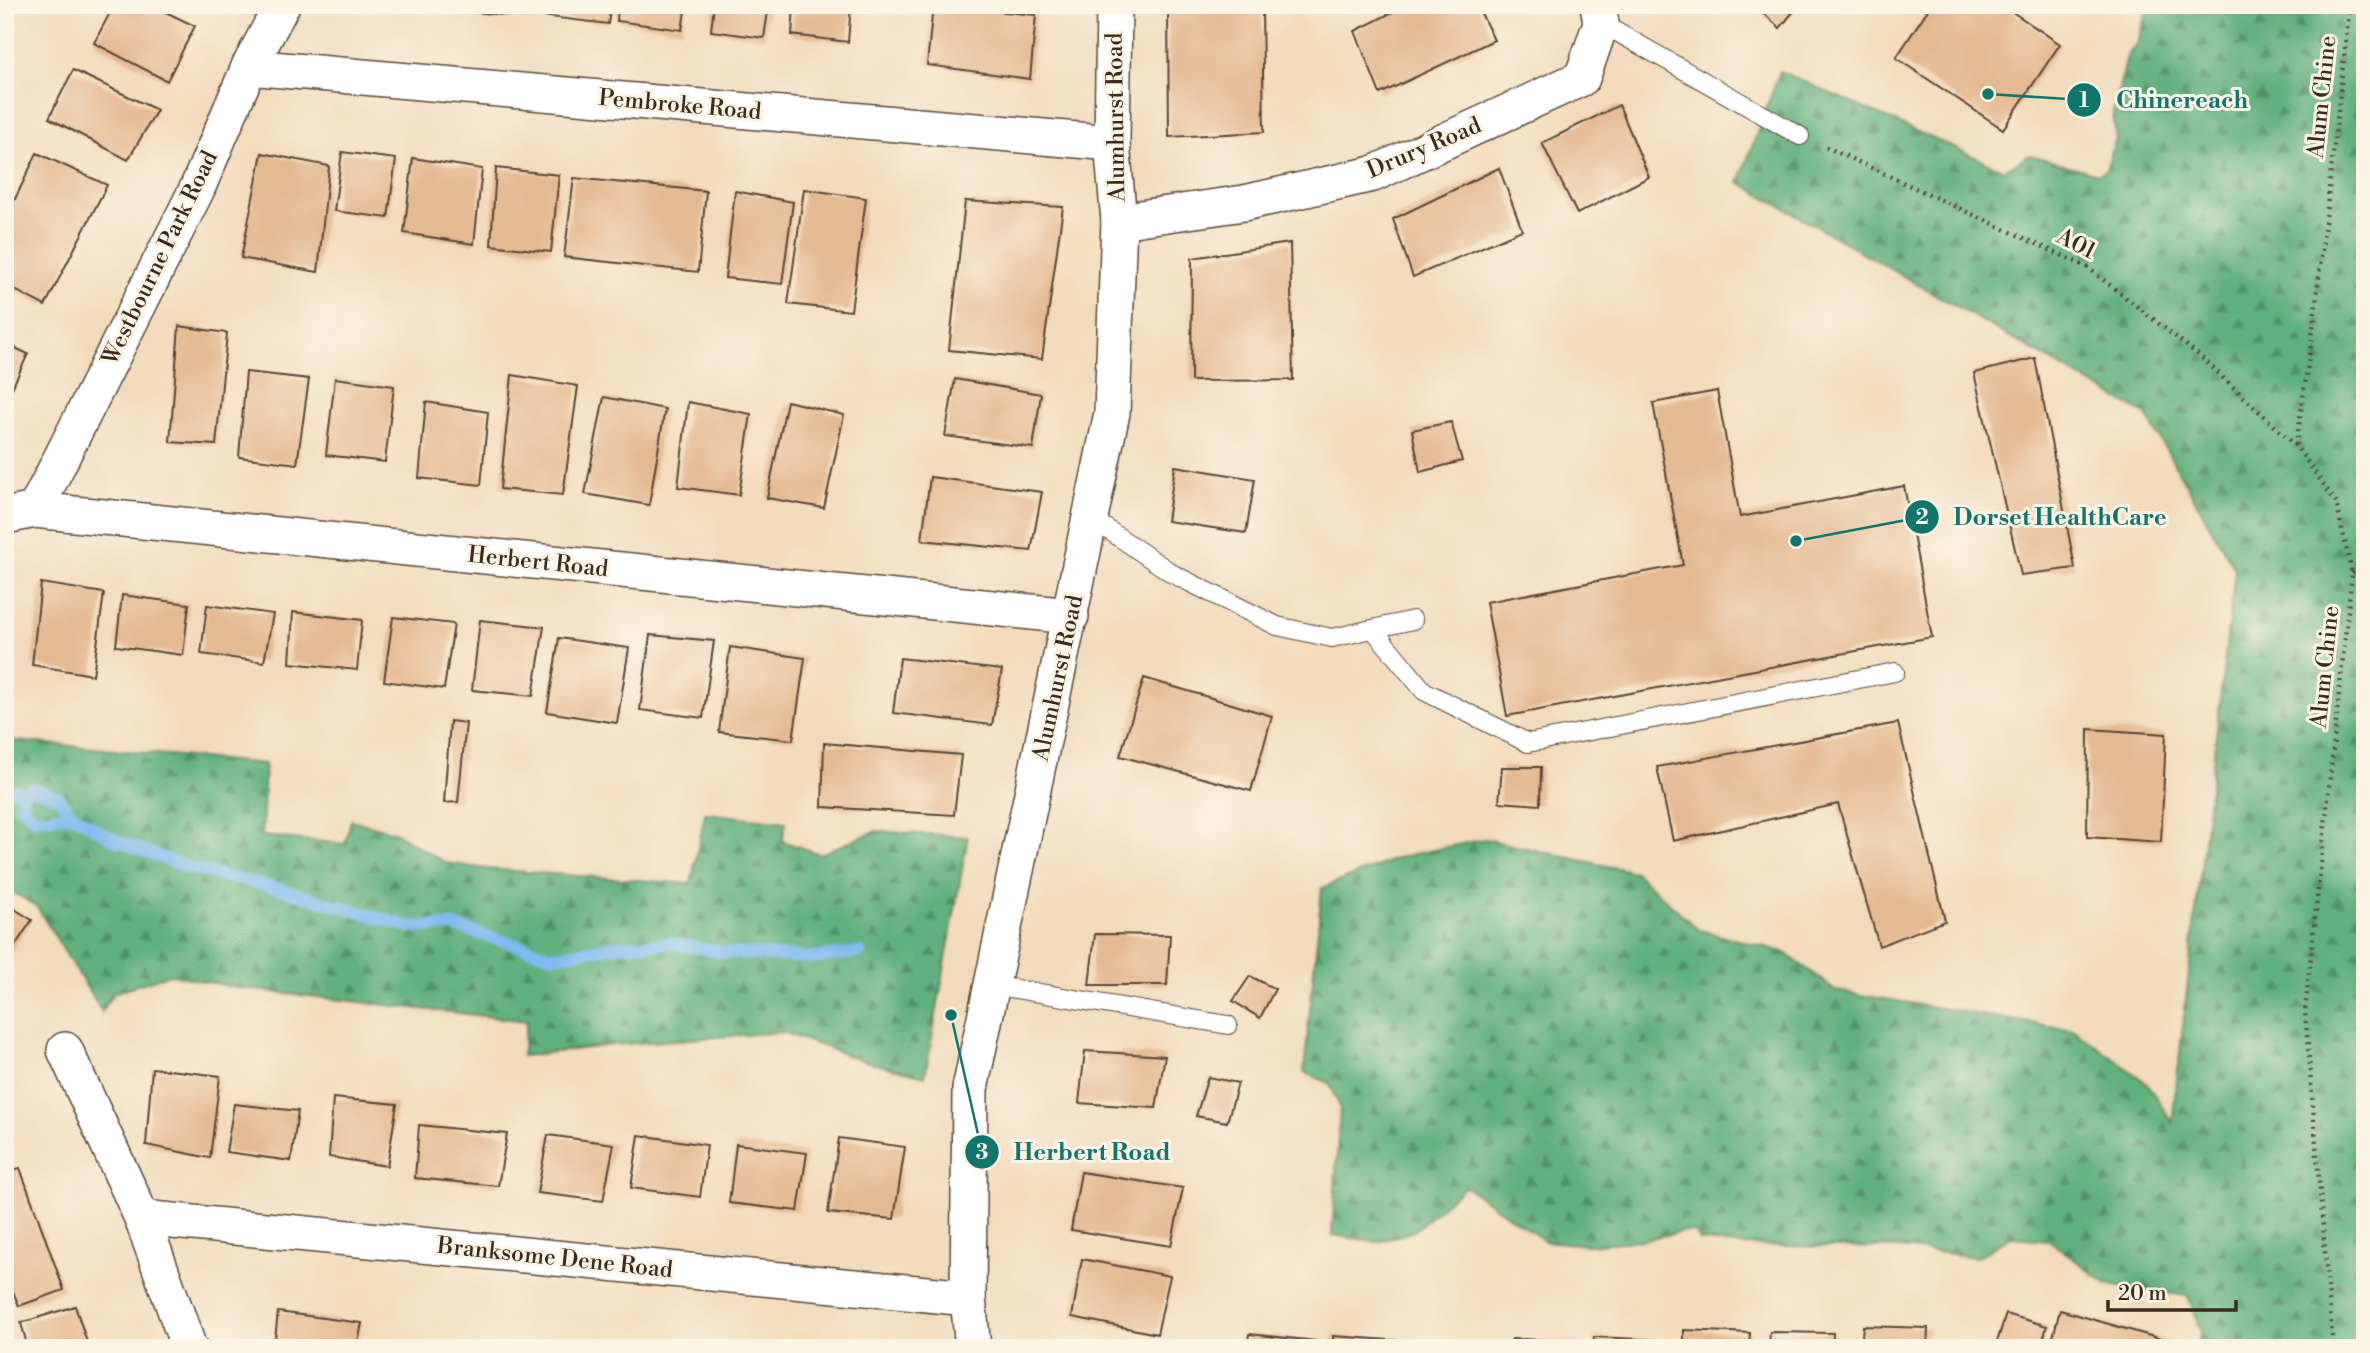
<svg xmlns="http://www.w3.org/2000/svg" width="2370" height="1353" font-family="'Libre Bodoni',serif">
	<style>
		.forest { fill: url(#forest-firs); stroke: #4e6d4e; stroke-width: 2 }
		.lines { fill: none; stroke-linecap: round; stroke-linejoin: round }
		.stream { stroke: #7fbaf1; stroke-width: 12 }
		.building { fill: #e4ba93 }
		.lane-casing { stroke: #564536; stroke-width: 20 }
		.street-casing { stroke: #564536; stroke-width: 38 }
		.path { stroke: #564536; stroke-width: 4.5; stroke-dasharray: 2 5; stroke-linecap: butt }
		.lane { stroke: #fff; stroke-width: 18 }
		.street { stroke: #fff; stroke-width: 35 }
		.labels { text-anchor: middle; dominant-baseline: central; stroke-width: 6; stroke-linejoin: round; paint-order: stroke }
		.street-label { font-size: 23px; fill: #3b2a1e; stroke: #fcf5e5 }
		.leader { fill: none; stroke: #0f766e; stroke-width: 2.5 }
		.callout-dot { fill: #0f766e; stroke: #fcf5e5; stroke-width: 2.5 }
		.mark-label { font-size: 21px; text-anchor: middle; font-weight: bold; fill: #fff }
		.callout-label { font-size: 24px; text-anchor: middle; font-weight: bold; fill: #0f766e; stroke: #fcf5e5; stroke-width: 6; stroke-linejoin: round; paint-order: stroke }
	</style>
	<defs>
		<pattern id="forest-firs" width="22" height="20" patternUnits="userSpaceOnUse" patternTransform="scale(1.75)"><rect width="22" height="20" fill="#60b07d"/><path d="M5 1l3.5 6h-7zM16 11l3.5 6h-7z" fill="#508f66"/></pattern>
	</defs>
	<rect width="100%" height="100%" fill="#fcf5e5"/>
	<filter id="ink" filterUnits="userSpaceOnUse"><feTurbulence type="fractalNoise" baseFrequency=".0143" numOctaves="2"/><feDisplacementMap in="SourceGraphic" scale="14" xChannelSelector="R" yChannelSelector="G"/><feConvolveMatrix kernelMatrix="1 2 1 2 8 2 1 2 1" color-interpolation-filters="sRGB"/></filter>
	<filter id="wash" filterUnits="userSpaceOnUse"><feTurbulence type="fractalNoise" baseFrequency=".00686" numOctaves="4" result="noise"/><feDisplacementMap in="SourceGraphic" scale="28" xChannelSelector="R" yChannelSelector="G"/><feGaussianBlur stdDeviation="1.57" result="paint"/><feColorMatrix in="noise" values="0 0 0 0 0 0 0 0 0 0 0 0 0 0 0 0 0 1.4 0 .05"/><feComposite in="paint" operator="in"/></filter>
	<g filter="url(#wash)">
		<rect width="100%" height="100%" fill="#f2dbbc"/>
		<!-- forest -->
		<g class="forest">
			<polygon points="2149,5 2365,5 2365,1348 2196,1348 2201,1332 2188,1296 2107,1284 2049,1240 2011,1237 1977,1257 1902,1248 1734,1245 1699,1240 1697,1233 1685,1231 1642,1240 1588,1245 1545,1241 1465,1186 1414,1231 1378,1242 1332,1235 1340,1107 1329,1083 1304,1072 1322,888 1400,857 1485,839 1635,872 1699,930 1784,952 1836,991 2074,1030 2148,1084 2172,1122 2235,569 2146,415 1739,182 1780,71 2004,170 2030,155 2098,174 2106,170 2116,139 2113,112 2128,54 2137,43"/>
			<polygon points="5,740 265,764 262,836 345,844 351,820 394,832 446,863 487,869 691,884 705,813 786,822 782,841 820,854 876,831 968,837 925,1076 864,1061 782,1032 613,1045 522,1056 527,1021 238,988 170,974 113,993 102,1012 37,907 5,887"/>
		</g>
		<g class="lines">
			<!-- stream -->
			<g class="stream">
				<polyline points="5,787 24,793 31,788 58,797 73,815 117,841 190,868 277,888 410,927 454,926 552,956 618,946 672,943 720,952 811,958 860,952"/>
				<polyline points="24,793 22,808 36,819 73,815"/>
			</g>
		</g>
		<g id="blocks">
			<!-- building -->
			<g class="building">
				<polygon points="114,5 151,5 195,26 167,81 94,43"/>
				<polygon points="422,5 443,5 442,10"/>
				<polygon points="474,5 527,5 525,17 474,12"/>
				<polygon points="543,5 611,5 608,24 541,16"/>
				<polygon points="618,5 686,5 682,30 617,21"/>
				<polygon points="714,5 769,5 764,38 711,31"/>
				<polygon points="794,5 851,5 848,42 792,35"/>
				<polygon points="933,5 1036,15 1030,79 927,65"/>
				<polygon points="1168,5 1262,10 1264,132 1169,137"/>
				<polygon points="1407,5 1477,5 1494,40 1380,94 1355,31"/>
				<polygon points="1754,5 1799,5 1780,28"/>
				<polygon points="1931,5 2002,5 2060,44 2003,129 1896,58"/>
				<polygon points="73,70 157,110 128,160 49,118"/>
				<polygon points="1619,105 1649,177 1577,214 1542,143"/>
				<polygon points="342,152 396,159 388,218 334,211"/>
				<polygon points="37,153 107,185 45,306 5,285 5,220"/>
				<polygon points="262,153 329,166 318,272 241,258"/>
				<polygon points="413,158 482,169 474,244 404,233"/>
				<polygon points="496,168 559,175 551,252 491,245"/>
				<polygon points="1499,168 1522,230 1413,277 1393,219"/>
				<polygon points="574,178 706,191 698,272 564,257"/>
				<polygon points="804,189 866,198 851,311 788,304"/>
				<polygon points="735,191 793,202 782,284 725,278"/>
				<polygon points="965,201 1063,207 1042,359 949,350"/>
				<polygon points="1290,243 1293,380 1191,381 1192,258"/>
				<polygon points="179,326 227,333 216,445 170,442"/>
				<polygon points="5,343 28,354 5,403"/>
				<polygon points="2035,358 2075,568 2021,575 1974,373"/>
				<polygon points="246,372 309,379 297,464 239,457"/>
				<polygon points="512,375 578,386 563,495 500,489"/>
				<polygon points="335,378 394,386 385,462 326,455"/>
				<polygon points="955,379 1041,394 1033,448 945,436"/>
				<polygon points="1717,391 1740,517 1904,486 1932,637 1507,716 1486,602 1683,565 1653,403"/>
				<polygon points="604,397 665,409 649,505 585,494"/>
				<polygon points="787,401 844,415 824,508 767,498"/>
				<polygon points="426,402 488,412 481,485 419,478"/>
				<polygon points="688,402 751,414 739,495 678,487"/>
				<polygon points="1451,422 1462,461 1420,472 1412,430"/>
				<polygon points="1175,466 1255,479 1246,533 1167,521"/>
				<polygon points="930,477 1042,492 1031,551 922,540"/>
				<polygon points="41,583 104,593 93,675 32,665"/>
				<polygon points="122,595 189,604 183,655 116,646"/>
				<polygon points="207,605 273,614 264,662 201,654"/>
				<polygon points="293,612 362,620 357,670 290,663"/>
				<polygon points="393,617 454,624 444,689 384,681"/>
				<polygon points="480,620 544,627 533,696 472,690"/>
				<polygon points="650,635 714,641 703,718 640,710"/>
				<polygon points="559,638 629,648 617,723 547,712"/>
				<polygon points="730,647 805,658 793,740 719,732"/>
				<polygon points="900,658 1002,670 992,725 893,713"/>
				<polygon points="1144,678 1272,716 1251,791 1120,756"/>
				<polygon points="450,721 466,723 458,802 444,803"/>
				<polygon points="1898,723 1945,921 1879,946 1838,804 1673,841 1657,767"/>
				<polygon points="2088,729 2166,734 2161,842 2087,837"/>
				<polygon points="824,743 961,755 954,815 822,807"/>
				<polygon points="1502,767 1541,767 1540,805 1499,802"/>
				<polygon points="5,903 32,920 5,961"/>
				<polygon points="1095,934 1170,935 1167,985 1089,985"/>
				<polygon points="1250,976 1275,989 1260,1018 1233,1001"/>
				<polygon points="1085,1051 1165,1056 1156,1108 1079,1103"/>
				<polygon points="152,1068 220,1076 210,1158 146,1145"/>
				<polygon points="1208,1077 1238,1083 1227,1122 1196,1116"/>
				<polygon points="333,1098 397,1104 387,1166 329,1157"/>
				<polygon points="234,1104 298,1111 291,1161 226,1152"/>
				<polygon points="419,1125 507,1134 498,1186 415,1178"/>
				<polygon points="548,1135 614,1144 603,1201 537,1193"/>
				<polygon points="639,1135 707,1145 700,1197 631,1188"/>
				<polygon points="839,1138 905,1147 894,1219 828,1213"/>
				<polygon points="736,1144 807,1153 798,1211 729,1203"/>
				<polygon points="20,1168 64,1290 19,1306 5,1272 5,1172"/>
				<polygon points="1081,1172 1183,1188 1171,1246 1071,1230"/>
				<polygon points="1082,1259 1170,1276 1157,1334 1072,1317"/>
				<polygon points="75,1306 89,1348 28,1348 21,1323"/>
				<polygon points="2060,1310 2189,1347 2188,1348 2050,1348"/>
				<polygon points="278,1312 362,1323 357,1348 274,1348"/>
				<polygon points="2006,1314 2047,1326 2041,1348 1995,1348"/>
				<polygon points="1863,1326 1928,1328 1927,1348 1861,1348"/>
				<polygon points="1684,1330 1750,1333 1749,1348 1684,1348"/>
				<polygon points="1770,1332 1833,1333 1832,1348 1769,1348"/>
				<polygon points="1249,1334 1315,1341 1314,1348 1247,1348"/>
				<polygon points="1333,1336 1402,1341 1401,1348 1333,1348"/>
				<polygon points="1594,1337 1660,1340 1660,1348 1593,1348"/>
				<polygon points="1512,1339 1578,1341 1578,1348 1512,1348"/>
				<polygon points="1072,1342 1104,1346 1103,1348 1071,1348"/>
				<polygon points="1425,1344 1474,1345 1474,1348 1424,1348"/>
			</g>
		</g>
	</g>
	<g filter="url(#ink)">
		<use href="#blocks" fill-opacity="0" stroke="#564536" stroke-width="2"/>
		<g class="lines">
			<!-- lane casing -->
			<g class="lane-casing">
				<g id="lane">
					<polyline points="1601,23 1800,136"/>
					<polyline points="1091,518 1173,574 1277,626 1332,638 1413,620"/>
					<polyline points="1373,629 1424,691 1528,743 1895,672"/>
					<polyline points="992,985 1228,1025"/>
				</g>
			</g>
			<!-- street casing -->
			<g class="street-casing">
				<g id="street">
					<polyline points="249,67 1112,143"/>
					<polyline points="1119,221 1244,203 1373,174 1582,78 1601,23 1598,5"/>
					<polyline points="35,510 197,189 249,67 282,5"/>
					<polyline points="5,516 35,510 1071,616"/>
					<polyline points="65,1050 142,1218 189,1348"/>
					<polyline points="142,1218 968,1298"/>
					<polyline points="973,1348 968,1298 970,1089 1112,413 1119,221 1112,143 1114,5"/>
				</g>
			</g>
			<!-- path -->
			<g class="path">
				<polyline points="1826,147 2087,267 2201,357 2296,446 2336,502 2352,573 2305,1011 2333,1348"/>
				<polyline points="2296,445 2312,337 2350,5"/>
				<polyline points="2352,573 2365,554"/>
			</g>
			<!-- lane -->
			<use href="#lane" class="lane"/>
			<!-- street -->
			<use href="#street" class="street"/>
		</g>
	</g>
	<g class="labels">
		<!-- street labels -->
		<g class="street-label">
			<text transform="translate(2322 97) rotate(-84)">Alum Chine</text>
			<text transform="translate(680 105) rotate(5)">Pembroke Road</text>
			<text transform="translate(1116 117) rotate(-91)">Alumhurst Road</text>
			<text transform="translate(1424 148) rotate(-23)">Drury Road</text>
			<text transform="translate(2076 244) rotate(27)">A01</text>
			<text transform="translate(160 258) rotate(-64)">Westbourne Park Road</text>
			<text transform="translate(538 562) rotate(6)">Herbert Road</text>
			<text transform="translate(2325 667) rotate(-84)">Alum Chine</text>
			<text transform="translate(1058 678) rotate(-78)">Alumhurst Road</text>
			<text transform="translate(555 1258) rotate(6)">Branksome Dene Road</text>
		</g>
	</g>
	<!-- callouts -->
	<path class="leader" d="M1988 94L2084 100M1796 541L1922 517M951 1015L982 1152"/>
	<g class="callout-dot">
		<circle cx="1988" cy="94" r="7"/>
		<circle cx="1796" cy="541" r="7"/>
		<circle cx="951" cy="1015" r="7"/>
		<circle cx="2084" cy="100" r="18"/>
		<circle cx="1922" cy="517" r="18"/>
		<circle cx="982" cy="1152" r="18"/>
	</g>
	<g class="mark-label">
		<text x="2084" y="107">1</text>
		<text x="1922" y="524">2</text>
		<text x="982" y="1159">3</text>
	</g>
	<g class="callout-label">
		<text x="2182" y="108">Chinereach</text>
		<text x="2060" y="525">Dorset HealthCare</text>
		<text x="1092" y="1160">Herbert Road</text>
	</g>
	<!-- margin -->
	<rect width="2370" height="1353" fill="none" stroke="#fcf5e5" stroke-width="28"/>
	<!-- scale -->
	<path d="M2108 1300v10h128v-10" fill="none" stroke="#3b2a1e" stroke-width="3.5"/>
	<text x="2118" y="1300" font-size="21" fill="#3b2a1e" stroke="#fcf5e5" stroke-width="5" paint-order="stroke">20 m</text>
</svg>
